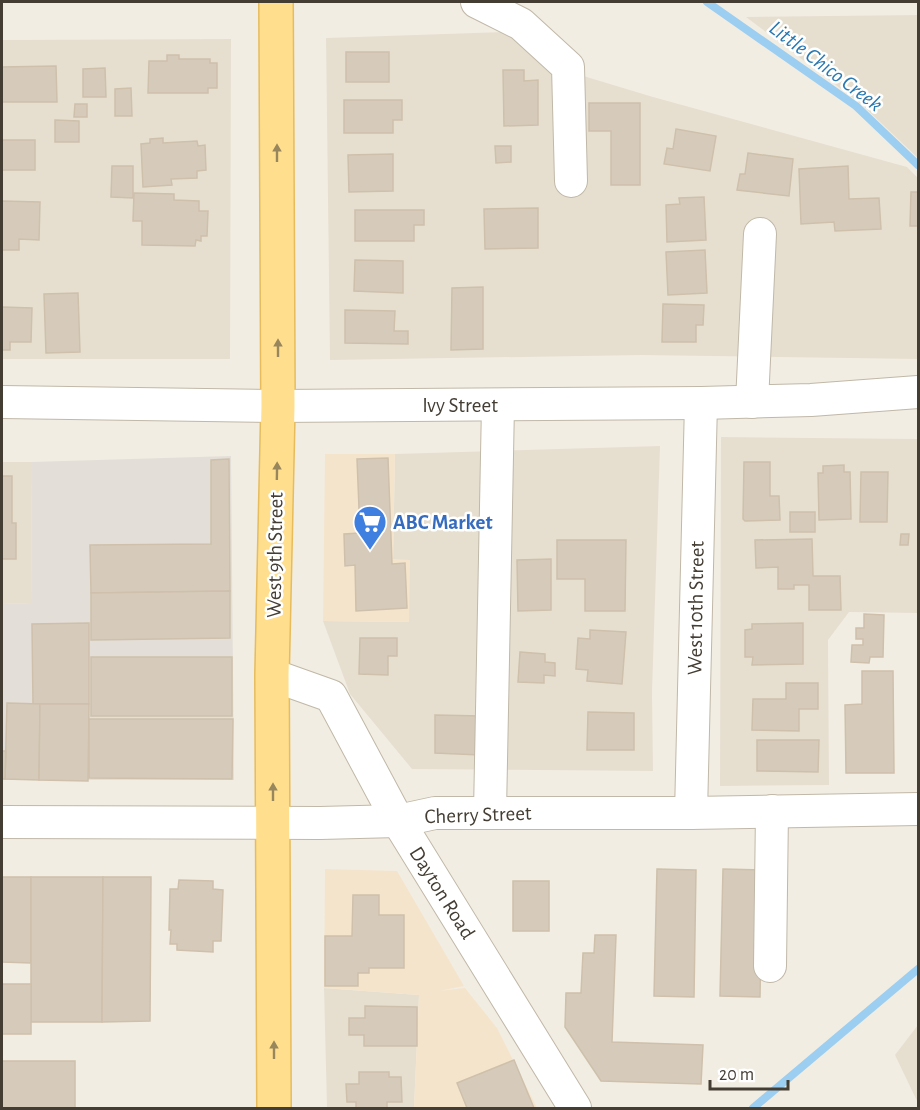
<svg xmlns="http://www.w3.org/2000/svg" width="920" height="1110" font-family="'Alegreya Sans',sans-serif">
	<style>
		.residential { fill: #e6dfd0 }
		.commercial { fill: #f5e4cc }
		.industrial { fill: #e3ded8 }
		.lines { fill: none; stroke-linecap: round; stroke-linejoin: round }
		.stream { stroke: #9ccef1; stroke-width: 8 }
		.building { fill: #d6cbba; stroke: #cec0ab; stroke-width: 1.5 }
		.minor-casing { stroke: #c0b8a8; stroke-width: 34 }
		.major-casing { stroke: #e6bc5c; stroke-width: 36 }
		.minor { stroke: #fff; stroke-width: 32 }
		.major { stroke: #ffdf8e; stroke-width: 33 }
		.oneway { fill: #98865c }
		.labels { text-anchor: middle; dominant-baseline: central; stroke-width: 5; stroke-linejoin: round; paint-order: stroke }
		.street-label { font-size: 21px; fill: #433d33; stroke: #fff }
		.shop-label { font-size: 21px; font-weight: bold; fill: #366cbe; stroke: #fff; text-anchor: start }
		.water-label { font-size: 22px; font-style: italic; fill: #2a78b1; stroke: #fff }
	</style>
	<rect width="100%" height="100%" fill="#f2ede2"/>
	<!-- residential -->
	<g class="residential">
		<polygon points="918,15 918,158 861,104 746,17"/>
		<polygon points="504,32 547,65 653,97 907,167 918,178 918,359 642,355 330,360 326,38"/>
		<polygon points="231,39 230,359 2,359 2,40"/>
		<polygon points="721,437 918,439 918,613 849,612 828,640 829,785 720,786"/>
		<polygon points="660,446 652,692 653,771 412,769 350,694 323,621 409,622 409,560 393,560 395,454"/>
		<polygon points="2,462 31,462 32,603 2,604"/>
		<polygon points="324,988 419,995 414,1108 327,1108"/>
		<polygon points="918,1025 918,1103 895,1055"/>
	</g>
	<!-- commercial -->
	<g class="commercial">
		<polygon points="325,454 395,454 393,559 410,560 409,622 323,621"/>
		<polygon points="325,869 397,871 464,986 439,991 465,988 497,1028 537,1108 414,1108 419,995 324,988"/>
	</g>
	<!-- industrial -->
	<polygon class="industrial" points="231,456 234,780 2,780 2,604 32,603 31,462"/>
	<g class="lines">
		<!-- stream -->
		<g class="stream">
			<polyline points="707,2 856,106 918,165"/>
			<polyline points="753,1108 918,969"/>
		</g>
	</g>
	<!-- building -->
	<g class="building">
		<rect x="346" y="52" width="43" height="30"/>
		<polygon points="167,55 179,55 179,59 210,59 210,63 217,63 217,88 208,88 208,93 148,93 149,61 167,61"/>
		<polygon points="56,66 57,102 2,102 2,67"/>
		<polygon points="105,68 106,97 83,97 83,69"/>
		<polygon points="503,70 524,70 524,81 538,80 538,125 504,126"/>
		<polygon points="131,88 132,116 115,116 115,89"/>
		<polygon points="344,100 402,100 402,120 393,120 393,133 344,133"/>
		<polygon points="589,103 640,103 640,185 611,185 611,131 589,131"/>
		<polygon points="75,104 87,104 87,117 74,117"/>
		<polygon points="55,120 79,121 79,142 55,142"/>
		<polygon points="676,129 716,136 710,171 664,164 667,148 673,149"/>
		<polygon points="163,138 163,143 197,141 198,146 205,145 206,170 197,171 197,178 171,179 172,185 143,187 141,144 150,143 150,139"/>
		<rect x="2" y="140" width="33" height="30"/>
		<polygon points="495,146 511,146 511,162 496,163"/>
		<polygon points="748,153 793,159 789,196 737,190 740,174 745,174"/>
		<polygon points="393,154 393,191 349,192 348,155"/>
		<polygon points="112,166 133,166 133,198 111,197"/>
		<polygon points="848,166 849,199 879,198 881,229 835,231 834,222 801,224 799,169"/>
		<polygon points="911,192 918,192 918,226 910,226"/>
		<polygon points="134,193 174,194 174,200 199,201 199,211 208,211 207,236 201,236 201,241 196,240 195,246 142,245 142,221 133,221"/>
		<polygon points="704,197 706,240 667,242 666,205 680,204 679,198"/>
		<polygon points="2,201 40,202 39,240 19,239 19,250 2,250"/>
		<polygon points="538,208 538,248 485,249 484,209"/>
		<polygon points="355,210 424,210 424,225 414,225 414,241 355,241"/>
		<polygon points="705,250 707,293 668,295 666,252"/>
		<polygon points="355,260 403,261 403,293 354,291"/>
		<polygon points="483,287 483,349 451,350 452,288"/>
		<polygon points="78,293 80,352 46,353 44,294"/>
		<polygon points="663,304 704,305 703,325 696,325 696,342 662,342"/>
		<polygon points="2,307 32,308 31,342 10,342 10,350 2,350"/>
		<polygon points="345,310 395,311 394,331 408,331 408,344 345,343"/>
		<polygon points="388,458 392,564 405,563 407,608 356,611 355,565 345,566 344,534 360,533 357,459"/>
		<polygon points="229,459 230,591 91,593 90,545 211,544 211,460"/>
		<polygon points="744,462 770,462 770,496 779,496 780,520 745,521 743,519"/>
		<polygon points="844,465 844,472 850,472 851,519 819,520 818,473 823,473 823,466"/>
		<polygon points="861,472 888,472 887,522 860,522"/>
		<polygon points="2,476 12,476 12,523 16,523 16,559 2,559"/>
		<rect x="790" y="512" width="25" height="20"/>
		<polygon points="901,534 909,534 908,545 900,545"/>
		<polygon points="812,539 813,576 840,576 841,610 809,610 809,585 794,585 794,589 778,589 778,567 756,568 755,540"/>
		<polygon points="557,540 626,540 625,611 585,611 585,579 557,579"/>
		<polygon points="551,559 551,610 518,611 517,560"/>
		<polygon points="230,591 230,638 91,640 91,593"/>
		<polygon points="864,614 884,615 883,657 870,657 869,663 851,662 852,645 863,645 863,639 856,639 856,628 864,628"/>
		<polygon points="89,623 89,704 33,704 32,624"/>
		<polygon points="803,623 803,664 752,665 753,657 745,657 745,630 752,629 752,624"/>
		<polygon points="590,630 626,632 622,684 587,681 588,670 576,669 578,638 590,639"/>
		<polygon points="360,638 397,638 397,656 388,656 388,675 359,674"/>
		<polygon points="520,652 545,654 545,662 555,663 555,676 544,675 544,683 518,682"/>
		<rect x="91" y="657" width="141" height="59"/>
		<polygon points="862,671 893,671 894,773 846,773 845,705 862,704"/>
		<polygon points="786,683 818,683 818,709 799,709 799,731 752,730 753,699 786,699"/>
		<polygon points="7,703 40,704 39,780 5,779"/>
		<polygon points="40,704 89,704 88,781 39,780"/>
		<polygon points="588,712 634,713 634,750 587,750"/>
		<polygon points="435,715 481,716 480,755 435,753"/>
		<polygon points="89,719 233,719 232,779 89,778"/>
		<polygon points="757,740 819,740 818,772 757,771"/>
		<polygon points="2,751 6,751 5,779 2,779"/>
		<polygon points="657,869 696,870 694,997 654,996"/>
		<polygon points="723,869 762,870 760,997 720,996"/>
		<polygon points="2,877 31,877 31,963 2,962"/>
		<polygon points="31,877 103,877 102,1022 31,1022"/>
		<polygon points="103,877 151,877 150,1021 102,1022"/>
		<polygon points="179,880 213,881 213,889 223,890 221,941 213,941 213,952 177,950 177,944 170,944 171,930 169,930 170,889 178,889"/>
		<rect x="513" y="881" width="36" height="50"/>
		<polygon points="353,895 379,895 379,915 404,915 404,968 369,968 369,973 358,973 358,986 325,986 325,936 352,936"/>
		<polygon points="595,935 616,935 612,1042 703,1045 701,1084 601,1081 565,1027 566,993 581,993 583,953 594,953"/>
		<rect x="2" y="984" width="29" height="50"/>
		<polygon points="365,1006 417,1007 417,1046 364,1046 364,1035 349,1035 349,1018 365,1018"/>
		<polygon points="514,1060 534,1108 467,1108 457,1083"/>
		<rect x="2" y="1061" width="73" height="47"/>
		<polygon points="359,1072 389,1072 389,1077 401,1077 402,1102 387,1102 387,1108 356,1108 356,1102 347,1102 346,1084 359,1084"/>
	</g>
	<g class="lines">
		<!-- minor casing -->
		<g class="minor-casing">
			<g id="minor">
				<polyline points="477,2 521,24 568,67 571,181"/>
				<polyline points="2,402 278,406 701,403 811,400 918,392"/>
				<polyline points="752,402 760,234"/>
				<polyline points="272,675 331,696 398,821 575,1108"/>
				<polyline points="490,812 498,405"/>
				<polyline points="691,813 701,403"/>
				<polyline points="2,822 320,823 398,821 435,813 691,813 918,809"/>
				<polyline points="770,966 772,811"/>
			</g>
		</g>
		<!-- major casing -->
		<g class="major-casing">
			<polyline id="major" points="274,1108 272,675 278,406 276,2"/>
		</g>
		<!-- minor -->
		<use href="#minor" class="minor"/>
		<!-- major -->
		<use href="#major" class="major"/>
	</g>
	<!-- one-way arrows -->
	<defs><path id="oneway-solid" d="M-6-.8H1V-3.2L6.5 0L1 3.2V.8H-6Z" transform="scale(1.5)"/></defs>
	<g class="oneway">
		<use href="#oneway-solid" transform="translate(277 153) rotate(-90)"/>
		<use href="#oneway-solid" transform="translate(278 348) rotate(-90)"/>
		<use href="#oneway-solid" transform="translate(277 471) rotate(-89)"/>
		<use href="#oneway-solid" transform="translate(273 792) rotate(-90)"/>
		<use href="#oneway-solid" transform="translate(274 1050) rotate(-90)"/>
	</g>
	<!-- icons -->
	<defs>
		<g id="supermarket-pin" transform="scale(1.725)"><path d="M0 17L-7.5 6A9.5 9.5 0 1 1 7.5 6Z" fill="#3f7fe0" stroke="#fff"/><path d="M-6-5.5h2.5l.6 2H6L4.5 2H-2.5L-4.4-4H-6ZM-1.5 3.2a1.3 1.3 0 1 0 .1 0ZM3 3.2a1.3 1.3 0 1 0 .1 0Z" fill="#fff"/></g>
	</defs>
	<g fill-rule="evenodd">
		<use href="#supermarket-pin" x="370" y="522"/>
	</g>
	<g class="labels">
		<!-- street labels -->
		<g class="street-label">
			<text x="460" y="405">Ivy Street</text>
			<text transform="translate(275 555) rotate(-89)">West 9th Street</text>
			<text transform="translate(696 608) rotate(-89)">West 10th Street</text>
			<text transform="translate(478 815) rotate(-2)">Cherry Street</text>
			<text transform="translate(442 893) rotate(58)">Dayton Road</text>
		</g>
		<!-- shop labels -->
		<g class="shop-label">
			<text x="393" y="522">ABC Market</text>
		</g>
		<!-- water labels -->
		<g class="water-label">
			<text transform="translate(826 66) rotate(37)">Little Chico Creek</text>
		</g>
	</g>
	<!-- border -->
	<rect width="920" height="1110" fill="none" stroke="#433d33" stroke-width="6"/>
	<!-- scale -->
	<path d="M710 1080v9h78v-9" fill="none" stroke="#433d33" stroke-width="3"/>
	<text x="719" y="1080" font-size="18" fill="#433d33" stroke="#ffffff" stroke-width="4.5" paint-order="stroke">20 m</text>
</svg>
